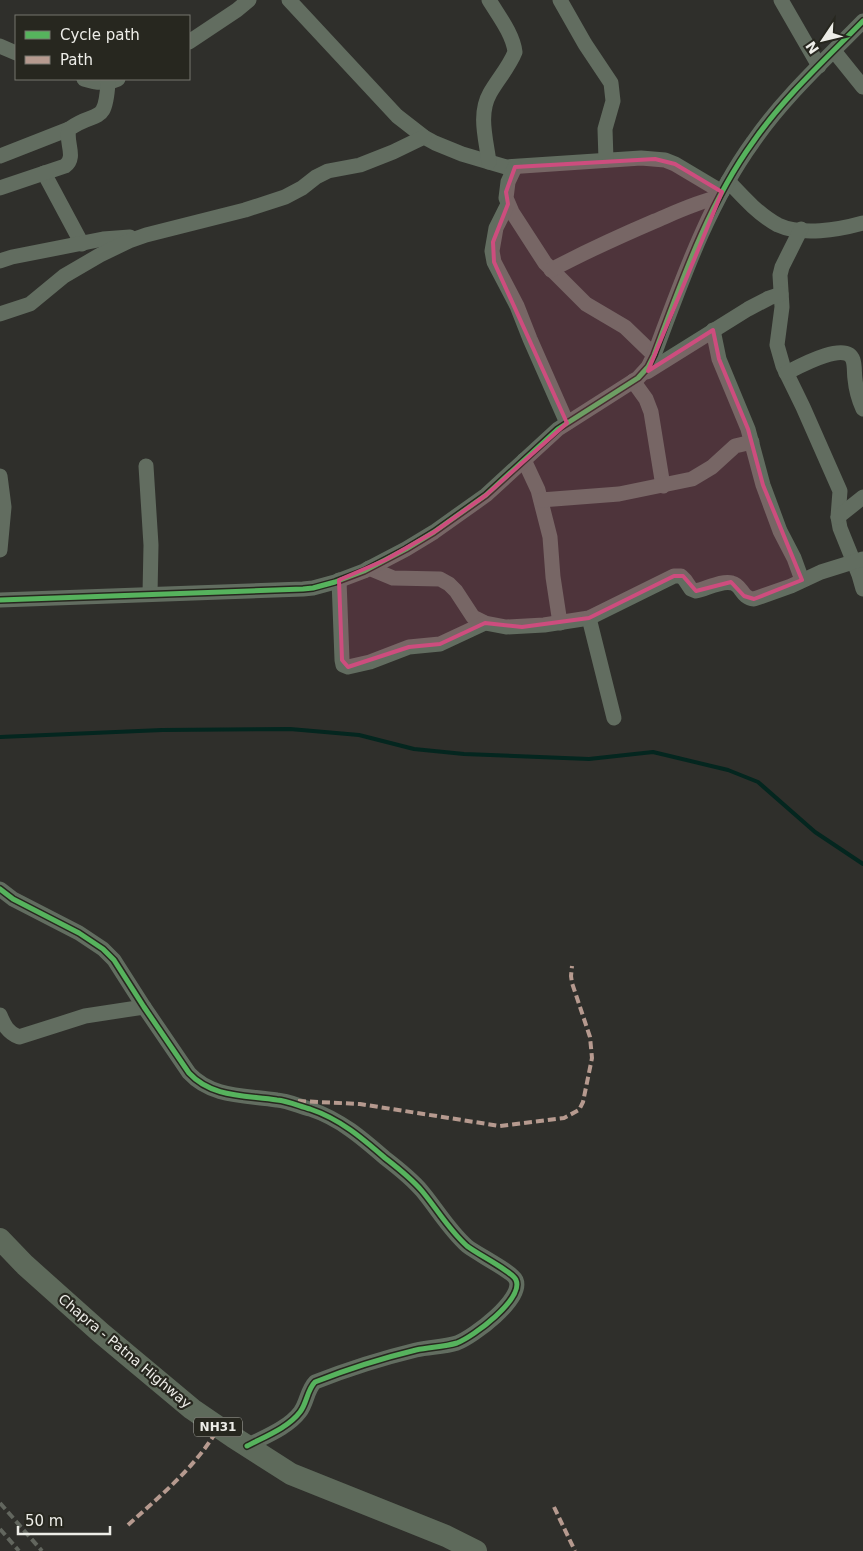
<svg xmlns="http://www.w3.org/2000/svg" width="863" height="1551" font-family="'DejaVu Sans',sans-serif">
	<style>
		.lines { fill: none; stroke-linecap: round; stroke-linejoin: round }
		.stream { stroke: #04261f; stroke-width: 4 }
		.minor { stroke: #626d60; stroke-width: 15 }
		.highway { stroke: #5e6a5b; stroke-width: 22 }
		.rail { stroke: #62665e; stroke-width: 4; stroke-dasharray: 8 4; stroke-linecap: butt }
		.quiet { stroke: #b69a8f; stroke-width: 4; stroke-dasharray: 8 4; stroke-linecap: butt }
		.cycleway-casing { stroke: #27271f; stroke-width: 8 }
		.cycleway { stroke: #56b35d; stroke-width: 5 }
		.marked { fill: #cd4d7e; fill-opacity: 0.2; stroke: #cd4d7e; stroke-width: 4; stroke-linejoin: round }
		.labels { text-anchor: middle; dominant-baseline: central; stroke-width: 4.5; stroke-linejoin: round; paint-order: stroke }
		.shield { fill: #27271f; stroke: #b2b2ac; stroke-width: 1 }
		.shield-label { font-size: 12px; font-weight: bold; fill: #edede8 }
		.street-label { font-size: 14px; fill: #edede8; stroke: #27271f }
	</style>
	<rect width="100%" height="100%" fill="#2f2f2b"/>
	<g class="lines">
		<!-- stream -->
		<polyline class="stream" points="0,737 162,730 290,729 359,735 414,749 464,754 589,759 653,752 728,770 758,782 815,832 863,864"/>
		<!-- minor -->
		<g class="minor">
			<polyline points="289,0 397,116 424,137 435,143 462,154 506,167 641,158 665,160 675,164 722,192"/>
			<polyline points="560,0 585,44 611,83 613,101 605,129 606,160"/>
			<polyline points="781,0 819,66"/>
			<polyline points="189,42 237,10 249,0"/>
			<polyline points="0,46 16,53"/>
			<polyline points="834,51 863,87"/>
			<path d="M84,79C97,83 106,84 118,79"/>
			<polyline points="0,156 69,129"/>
			<path d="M489,162C486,139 478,114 490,93C498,79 509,67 515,52C513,34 498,15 489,0"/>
			<polyline points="515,167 508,182 506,198 512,212 545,263 586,304 625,327 654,355"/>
			<polyline points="44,173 82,244"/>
			<path d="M728,181C742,196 759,215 778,225C802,236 838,230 863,223"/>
			<path d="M0,188L65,166C77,157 65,142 69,129C97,109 105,127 108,83"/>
			<polyline points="508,204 496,228 492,251 494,262 517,306 530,339 567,423"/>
			<polyline points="801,229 782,267 780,275 782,307 777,345 783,366 803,407 840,491 838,517 840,528 859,575 863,589"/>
			<polyline points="0,261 12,257 103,239 130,237"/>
			<path d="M551,270C585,252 620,236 655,221C676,212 697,202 719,197"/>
			<polyline points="0,314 30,304 64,276 100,255 129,241 146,235 245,210 285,197 302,188 316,177 328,171 360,165 393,152 424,137"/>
			<polyline points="713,330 719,359 748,429 763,485 780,531 794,558 802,580"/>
			<polyline points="647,372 748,309 769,298 781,294"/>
			<path d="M786,373C798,367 846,340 853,360C855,366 854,373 855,379C856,390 859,400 863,409"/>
			<polyline points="633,381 646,399 651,412 663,486"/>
			<polyline points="524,460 538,490 550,537 553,577 560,623"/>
			<polyline points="146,466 151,545 150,594"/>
			<polyline points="0,476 4,507 0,550"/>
			<polyline points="541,500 619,494 692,479 712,467 735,446 752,442"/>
			<polyline points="838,517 863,497"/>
			<path d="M369,568L393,578L440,579L449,584L456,591L473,617L485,623L506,627L544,625L589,618L674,576H681L685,580L691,589L696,591C706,589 722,580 732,583C742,585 741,598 754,599L791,586L821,572L863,559"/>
			<polyline points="339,580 342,660 343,665 348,667 370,662 409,647 440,644 485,623"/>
			<path d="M0,600L303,589L313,588L335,582L364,571L406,549L434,532L486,495L558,429L638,378L648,367L654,355C681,283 708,204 753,142C784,97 825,60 863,21"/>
			<polyline points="589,618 614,718"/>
			<path d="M0,889L13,899L79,933L103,949L114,960L144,1007L189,1073C212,1098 246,1095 277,1100C288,1101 299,1106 310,1109C340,1119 362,1138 385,1158C398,1168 411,1178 422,1191C437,1209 449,1230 467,1246C477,1254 513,1272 516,1280C524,1299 473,1337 457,1343C444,1347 430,1347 416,1350C383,1358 348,1369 315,1382C307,1390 307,1403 300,1412C288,1428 264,1437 247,1446"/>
			<path d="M0,1015C4,1025 8,1033 19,1037L85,1016L144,1007"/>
		</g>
		<!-- highway -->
		<polyline class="highway" points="0,1239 25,1265 101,1333 192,1409 233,1437 291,1474 446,1536 476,1551"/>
		<!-- rail -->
		<g class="rail">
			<polyline points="0,1503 42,1551"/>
			<polyline points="0,1529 19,1551"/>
		</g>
		<!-- quiet -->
		<g class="quiet">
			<polyline points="298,1101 360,1104 500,1126 564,1118 579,1110 583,1102 592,1058 590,1037 572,983 571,976 572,966"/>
			<polyline points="554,1507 575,1551"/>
			<path d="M128,1525C161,1495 196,1467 219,1427"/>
		</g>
		<!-- cycleway casing -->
		<g class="cycleway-casing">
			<g id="cycleway">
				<path d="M0,600L303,589L313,588L335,582L364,571L406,549L434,532L486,495L558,429L638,378L648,367L654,355C681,283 708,204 753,142C784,97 825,60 863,21"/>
				<path d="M0,889L13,899L79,933L103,949L114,960L144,1007L189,1073C212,1098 246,1095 277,1100C288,1101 299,1106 310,1109C340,1119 362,1138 385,1158C398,1168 411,1178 422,1191C437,1209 449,1230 467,1246C477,1254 513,1272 516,1280C524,1299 473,1337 457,1343C444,1347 430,1347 416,1350C383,1358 348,1369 315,1382C307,1390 307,1403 300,1412C288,1428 264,1437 247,1446"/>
			</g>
		</g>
		<!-- cycleway -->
		<use href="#cycleway" class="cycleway"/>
	</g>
	<!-- marked area -->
	<path class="marked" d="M655,159L675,164L722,192L648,371L713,330L719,359L748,429L763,485L802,580L754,599L744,596L731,582L696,591L683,576H674L589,618L522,627L485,623L440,644L409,647L348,667L342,660L339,580L385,560L434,532L486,495L567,423L494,262L493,242L508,204L506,192L515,167Z"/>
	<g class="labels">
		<!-- shield labels -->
		<rect class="shield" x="194" y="1417.5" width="48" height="19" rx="4"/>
		<g class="shield-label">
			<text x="218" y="1427">NH31</text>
		</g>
		<!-- street labels -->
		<g class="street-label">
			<text transform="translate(125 1351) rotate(40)">Chapra - Patna Highway</text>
		</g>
	</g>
	<!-- legend -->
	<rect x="15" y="15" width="175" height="65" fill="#27271f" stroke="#76766f"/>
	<rect x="25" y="31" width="25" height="8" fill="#56b35d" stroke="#76766f"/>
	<text x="60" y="40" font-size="15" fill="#edede8">Cycle path</text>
	<rect x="25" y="56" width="25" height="8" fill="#b69a8f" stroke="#76766f"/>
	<text x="60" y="65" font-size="15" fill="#edede8">Path</text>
	<!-- north arrow -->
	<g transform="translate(823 40) rotate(235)" stroke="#27271f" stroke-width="4" paint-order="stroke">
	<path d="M0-4L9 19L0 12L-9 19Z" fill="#edede8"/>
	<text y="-8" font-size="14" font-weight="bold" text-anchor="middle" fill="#edede8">N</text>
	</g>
	<!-- scale -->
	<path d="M18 1526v8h92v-8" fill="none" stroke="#edede8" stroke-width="2.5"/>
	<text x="25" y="1526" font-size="15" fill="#edede8" stroke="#27271f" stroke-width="4" paint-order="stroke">50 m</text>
</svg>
